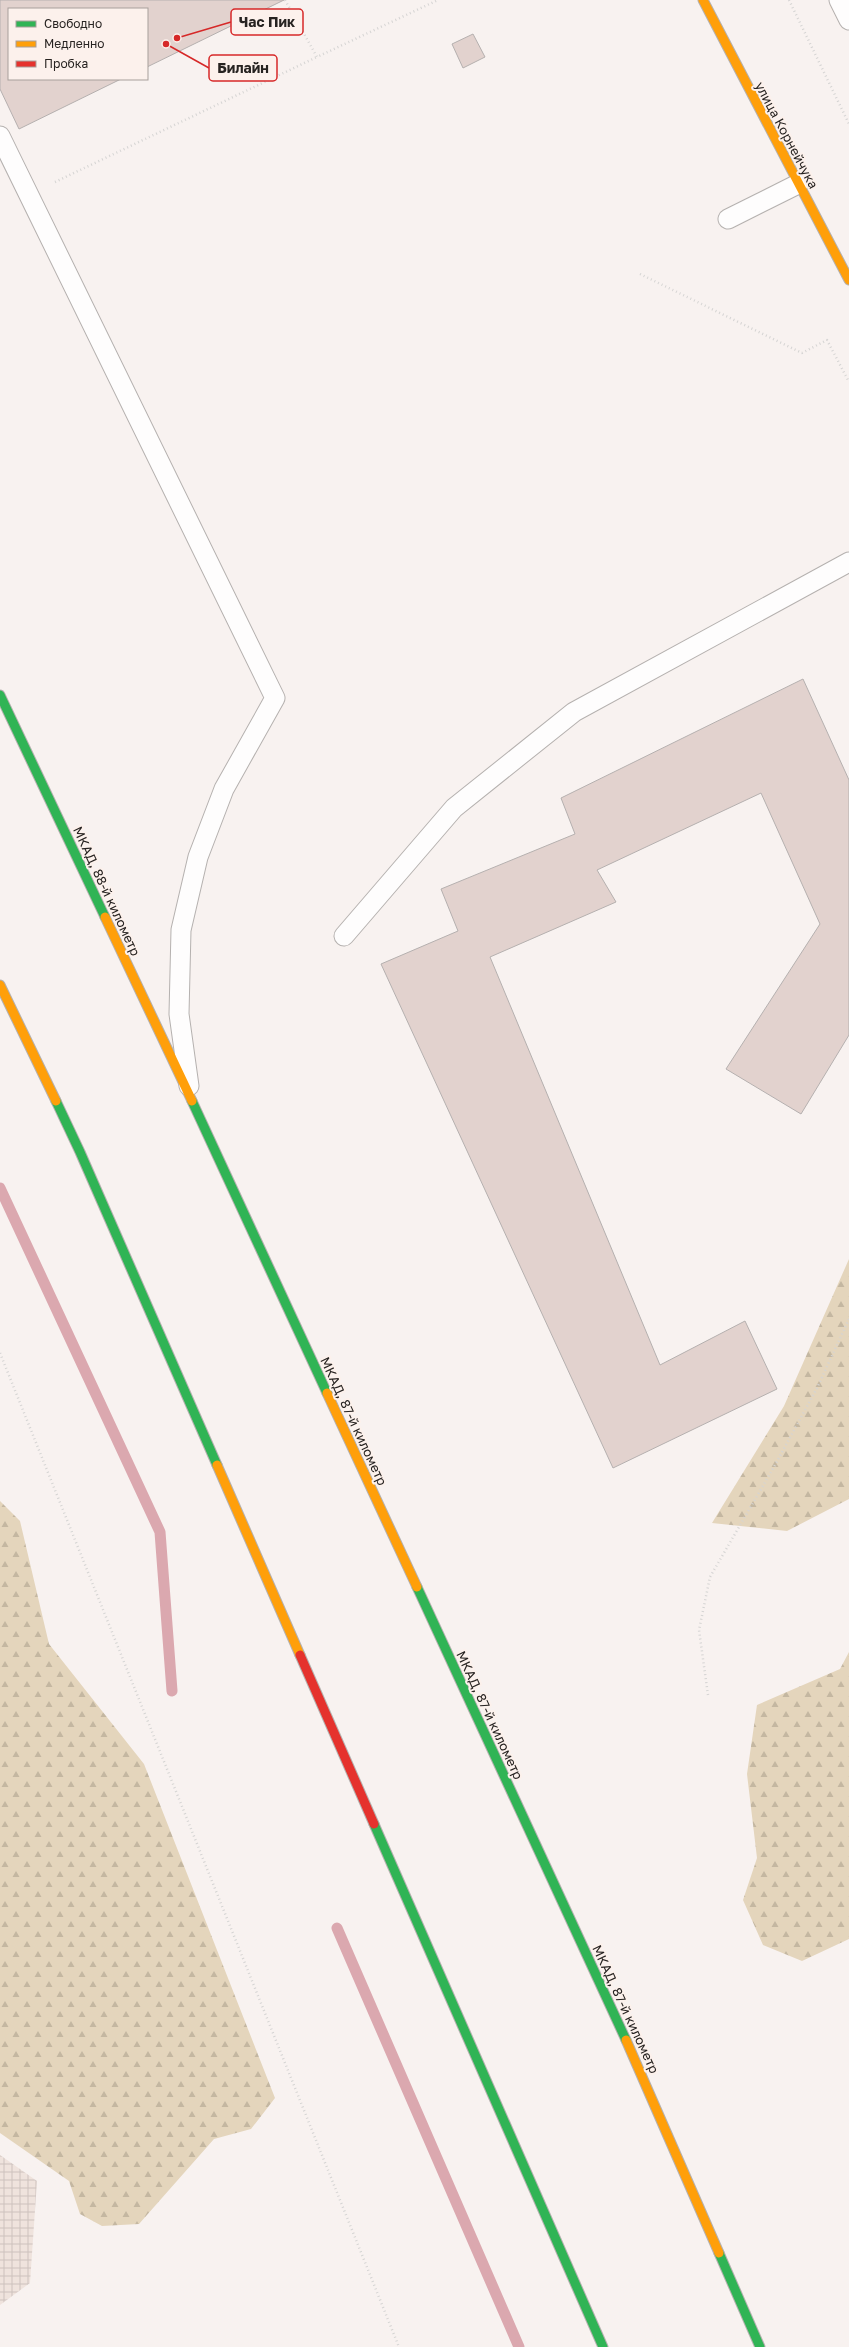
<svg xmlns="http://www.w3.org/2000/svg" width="849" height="2347" font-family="'Golos Text',sans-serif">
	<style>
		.industrial { fill: url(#industrial-grid) }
		.forest { fill: url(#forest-firs) }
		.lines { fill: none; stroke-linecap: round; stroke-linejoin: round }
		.stream { stroke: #dba8af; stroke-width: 11 }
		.building { fill: #e2d2ce; stroke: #b5b0af }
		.lane-casing { stroke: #b5b1af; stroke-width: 21 }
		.fast-casing { stroke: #b5b1af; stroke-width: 11 }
		.slow-casing { stroke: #b5b1af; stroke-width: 11 }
		.jam-casing { stroke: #b5b1af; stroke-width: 11 }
		.path { stroke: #d5d4d3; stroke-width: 2.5; stroke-dasharray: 1 3; stroke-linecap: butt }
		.lane { stroke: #fefdfd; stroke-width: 19 }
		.fast { stroke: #30b455; stroke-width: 9 }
		.slow { stroke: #ff9f0a; stroke-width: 9 }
		.jam { stroke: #e5322d; stroke-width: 9 }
		.labels { text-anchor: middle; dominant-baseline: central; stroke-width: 4; stroke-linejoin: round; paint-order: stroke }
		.street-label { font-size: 13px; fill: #272321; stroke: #fcf1ec }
		.leader { fill: none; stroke: #d62828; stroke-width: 1.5 }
		.callout-dot { fill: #d62828; stroke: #fcf1ec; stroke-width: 1.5 }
		.callout { fill: #fcf1ec; stroke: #d62828; stroke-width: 1.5 }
		.callout-label { font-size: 14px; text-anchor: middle; font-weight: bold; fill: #272321 }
	</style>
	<defs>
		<pattern id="industrial-grid" width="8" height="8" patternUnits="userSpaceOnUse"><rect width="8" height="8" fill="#efe3dd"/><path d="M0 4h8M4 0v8" fill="none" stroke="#cdc2bd"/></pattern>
		<pattern id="forest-firs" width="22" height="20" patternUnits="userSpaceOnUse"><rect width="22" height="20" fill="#e4d5bc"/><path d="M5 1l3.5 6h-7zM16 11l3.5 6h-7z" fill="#c4b7a1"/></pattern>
	</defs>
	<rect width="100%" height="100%" fill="#f8f2f0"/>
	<!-- industrial -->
	<polygon class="industrial" points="0,2155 37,2181 30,2283 0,2305"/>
	<!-- forest -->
	<g class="forest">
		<polygon points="849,1259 849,1499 787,1531 712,1523 784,1406"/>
		<polygon points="0,1501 20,1521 49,1644 144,1764 275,2098 251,2129 214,2139 139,2224 102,2226 80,2214 69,2181 0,2133"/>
		<polygon points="849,1652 849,1939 802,1961 763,1945 743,1900 757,1858 747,1774 757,1705 840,1669"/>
	</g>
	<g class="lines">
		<!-- stream -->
		<g class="stream">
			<polyline points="0,1188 160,1532 172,1691"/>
			<polyline points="337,1928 519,2347"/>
		</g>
	</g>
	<!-- building -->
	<g class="building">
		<polygon points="0,0 284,0 147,67 147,9 9,9 9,79 121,79 19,129 0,89"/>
		<polygon points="473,34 485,57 463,68 452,44"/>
		<polygon points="803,679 849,780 849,1035 801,1114 726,1069 820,924 761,793 597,870 616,902 490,957 660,1365 745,1321 777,1389 613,1468 381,964 458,931 441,889 575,834 561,798"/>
	</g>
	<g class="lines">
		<!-- lane casing -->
		<g class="lane-casing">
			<g id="lane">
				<polyline points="839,0 849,20"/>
				<polyline points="0,136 275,698 224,789 198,857 181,930 179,1014 189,1086"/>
				<polyline points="728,219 798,184"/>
				<polyline points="344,936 454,808 574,712 849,562"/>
			</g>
		</g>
		<!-- fast casing -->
		<g class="fast-casing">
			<g id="fast">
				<polyline points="0,695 105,917"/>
				<polyline points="56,1101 80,1152 217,1465"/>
				<polyline points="192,1101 327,1393"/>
				<polyline points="417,1587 626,2040"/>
				<polyline points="374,1824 603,2347"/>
				<polyline points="719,2253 760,2347"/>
			</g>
		</g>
		<!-- slow casing -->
		<g class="slow-casing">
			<g id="slow">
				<polyline points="703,0 849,280"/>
				<polyline points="105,917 192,1101"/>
				<polyline points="0,985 56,1101"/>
				<polyline points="327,1393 417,1587"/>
				<polyline points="217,1465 300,1655"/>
				<polyline points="626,2040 719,2253"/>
			</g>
		</g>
		<!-- jam casing -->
		<g class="jam-casing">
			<polyline id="jam" points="300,1655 374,1824"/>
		</g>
		<!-- path -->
		<g class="path">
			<polyline points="285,0 317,57 438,0"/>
			<polyline points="789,0 849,124"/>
			<polyline points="55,182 317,57"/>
			<polyline points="640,274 802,353 827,340 849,382"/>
			<polyline points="0,1353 399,2347"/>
			<polyline points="708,1695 699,1630 710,1577 775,1465 817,1388 849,1319"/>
		</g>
		<!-- lane -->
		<use href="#lane" class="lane"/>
		<!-- fast -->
		<use href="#fast" class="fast"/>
		<!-- slow -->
		<use href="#slow" class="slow"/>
		<!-- jam -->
		<use href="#jam" class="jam"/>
	</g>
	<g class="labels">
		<!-- street labels -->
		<g class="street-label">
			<text transform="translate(787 135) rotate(62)">улица Корнейчука</text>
			<text transform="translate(107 891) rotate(65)">МКАД, 88-й километр</text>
			<text transform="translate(354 1421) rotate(65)">МКАД, 87-й километр</text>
			<text transform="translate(490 1715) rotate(65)">МКАД, 87-й километр</text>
			<text transform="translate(626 2009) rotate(65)">МКАД, 87-й километр</text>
		</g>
	</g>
	<!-- callouts -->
	<path class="leader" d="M177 38L231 22M166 44L209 68"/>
	<g class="callout-dot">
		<circle cx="177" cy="38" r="4"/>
		<circle cx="166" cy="44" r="4"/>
	</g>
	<g class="callout">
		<rect x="231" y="9" width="72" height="26" rx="4"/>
		<rect x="209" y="55" width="68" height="26" rx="4"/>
	</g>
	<g class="callout-label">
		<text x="267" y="27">Час Пик</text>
		<text x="243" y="73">Билайн</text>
	</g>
	<!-- legend -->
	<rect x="8" y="8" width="140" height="72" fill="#fcf1ec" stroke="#a79f9b"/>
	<rect x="16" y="21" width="20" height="6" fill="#30b455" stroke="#a79f9b"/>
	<text x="44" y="28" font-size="12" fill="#272321">Свободно</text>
	<rect x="16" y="41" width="20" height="6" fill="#ff9f0a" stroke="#a79f9b"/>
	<text x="44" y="48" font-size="12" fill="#272321">Медленно</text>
	<rect x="16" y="61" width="20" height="6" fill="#e5322d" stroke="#a79f9b"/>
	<text x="44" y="68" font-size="12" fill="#272321">Пробка</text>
</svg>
